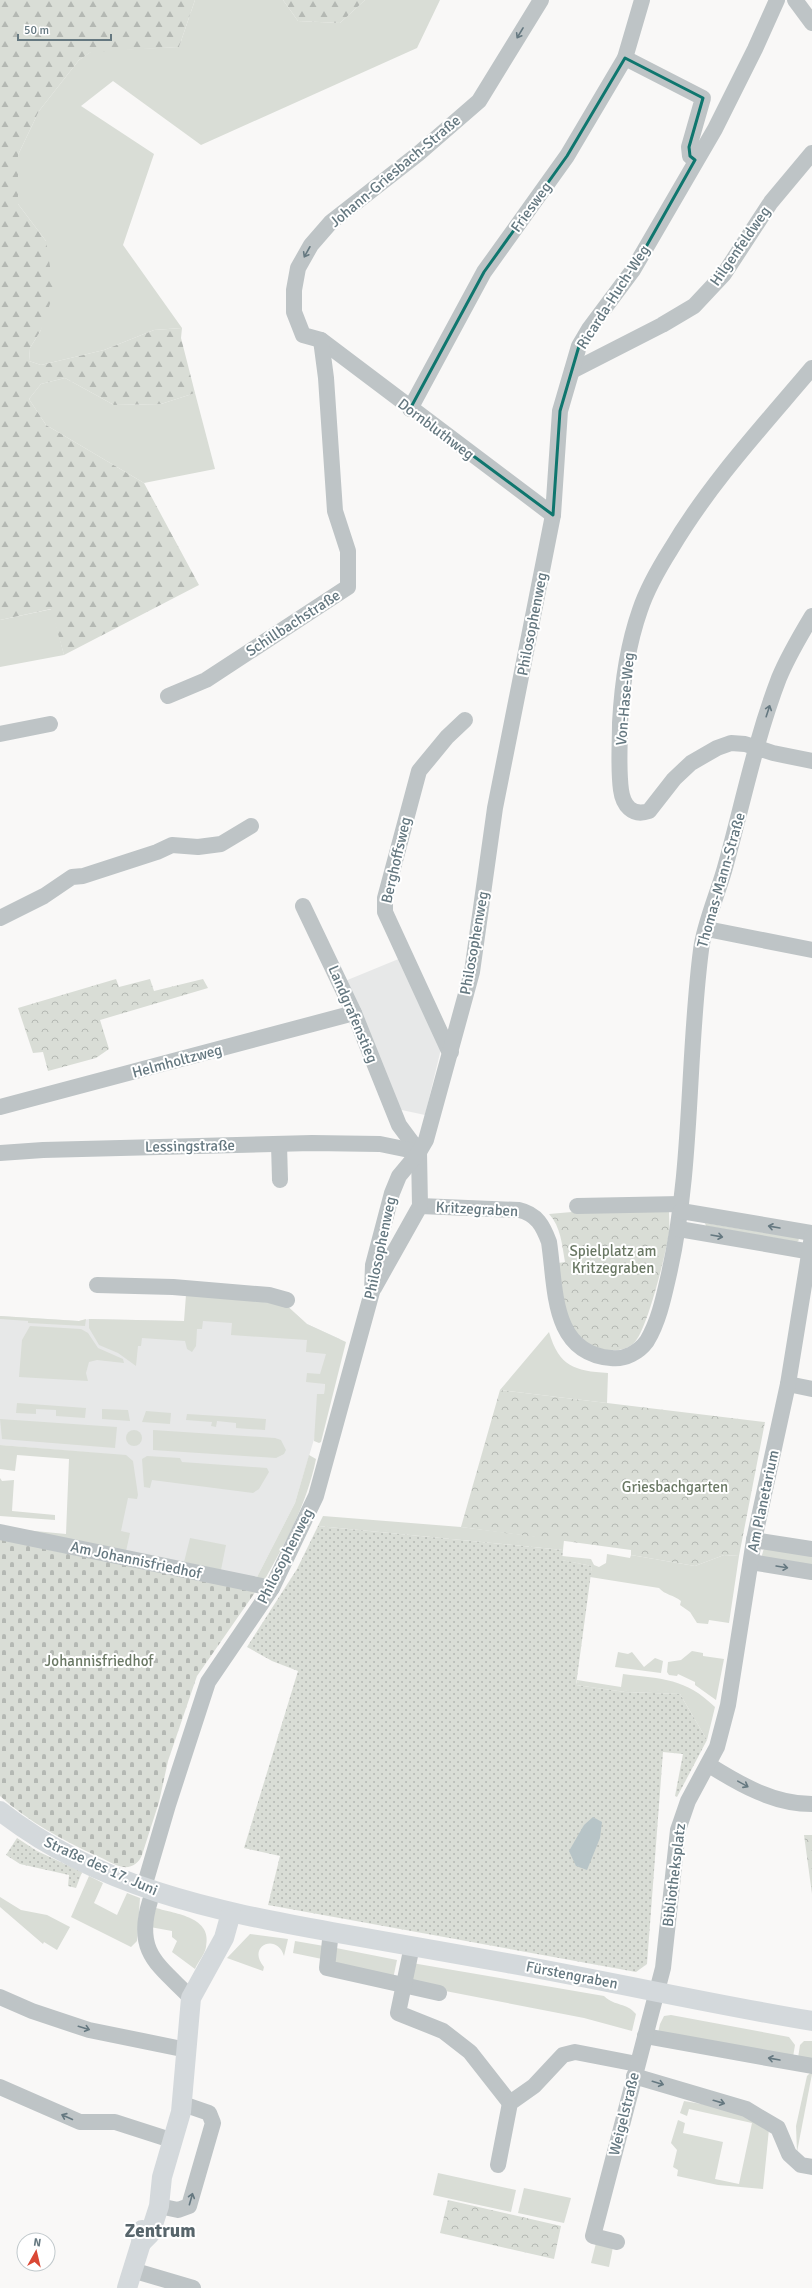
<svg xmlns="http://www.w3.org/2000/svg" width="812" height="2288" font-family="Signika,sans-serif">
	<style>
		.built { fill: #e7e8e8 }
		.grass { fill: #d9ddd6 }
		.forest { fill: url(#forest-firs) }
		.cemetery { fill: url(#cemetery-stones) }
		.park { fill: url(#park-crowns) }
		.garden { fill: url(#garden-dots) }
		.water { fill: #b7c4c7 }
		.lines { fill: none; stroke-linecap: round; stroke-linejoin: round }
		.minor { stroke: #bec4c6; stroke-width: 16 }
		.major { stroke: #d4d9dc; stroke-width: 20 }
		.oneway { stroke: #657880 }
		.marked { fill: none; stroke: #0f766e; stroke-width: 3; stroke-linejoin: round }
		.labels { text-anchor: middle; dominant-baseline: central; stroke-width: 4; stroke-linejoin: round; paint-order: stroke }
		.street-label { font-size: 15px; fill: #657880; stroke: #fff }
		.park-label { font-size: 15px; fill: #6a7864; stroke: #fff }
		.district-label { font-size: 19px; font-weight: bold; fill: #57656b; stroke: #fff }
	</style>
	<defs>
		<pattern id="forest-firs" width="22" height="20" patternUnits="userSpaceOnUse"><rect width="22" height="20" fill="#d9ddd6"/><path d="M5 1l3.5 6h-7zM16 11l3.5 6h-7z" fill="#b4b8b3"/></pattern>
		<pattern id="cemetery-stones" width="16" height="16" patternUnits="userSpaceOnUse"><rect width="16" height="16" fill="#d9ddd6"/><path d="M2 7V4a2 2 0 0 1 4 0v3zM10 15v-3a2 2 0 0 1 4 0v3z" fill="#b4b8b3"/></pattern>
		<pattern id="park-crowns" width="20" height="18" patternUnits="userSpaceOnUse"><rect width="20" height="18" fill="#d9ddd6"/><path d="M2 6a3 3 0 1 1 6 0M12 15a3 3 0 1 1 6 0" fill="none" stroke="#b4b8b3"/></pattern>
		<pattern id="garden-dots" width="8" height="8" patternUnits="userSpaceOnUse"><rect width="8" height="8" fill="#d9ddd6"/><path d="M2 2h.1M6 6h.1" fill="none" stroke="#b4b8b3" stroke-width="1.8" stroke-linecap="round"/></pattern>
	</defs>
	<rect width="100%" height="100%" fill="#f9f8f7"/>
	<!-- built -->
	<g class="built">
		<polygon points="401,958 441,1049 425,1115 397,1109 345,981"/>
		<polygon points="285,1304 307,1324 340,1339 325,1383 324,1394 318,1394 315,1436 295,1503 255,1581 101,1551 106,1454 0,1445 0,1316 79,1321 89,1319 184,1321"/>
	</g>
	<!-- grass -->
	<g class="grass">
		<polygon points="195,0 283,0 298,21 340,23 365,0 440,0 417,48 201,145 113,81 81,106 154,154 123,245 182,328 154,330 104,350 41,365 29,361 30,348 41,330 46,241 18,204 18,155 39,111 79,60 92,51 179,47"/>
		<polygon points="65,378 114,405 161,404 195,393 215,469 144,483 46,425 29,399 41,384"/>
		<polygon points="52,609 64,655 0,667 0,620"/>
		<polygon points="705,1223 798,1238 799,1240 797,1242 706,1226"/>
		<polygon points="186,1295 285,1304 307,1324 346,1342 321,1442 319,1443 314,1441 317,1394 324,1394 325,1384 306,1382 307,1373 320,1374 326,1354 306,1352 307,1340 231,1335 232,1323 203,1321 202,1329 197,1329 196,1346 192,1352 187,1349 185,1341 142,1338 141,1346 138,1346 136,1366 118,1353 99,1345 89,1328 89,1319 184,1321"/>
		<polygon points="0,1316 79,1321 86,1319 85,1326 28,1323 28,1321 0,1319"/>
		<polygon points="30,1326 81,1329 88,1333 98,1348 123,1359 124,1363 97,1360 89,1362 86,1373 88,1381 19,1377 22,1340"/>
		<path d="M549,1332C559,1366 574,1371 608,1373L607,1403L500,1390Z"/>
		<polygon points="17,1403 86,1408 85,1418 56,1416 56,1410 36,1409 36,1414 16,1413"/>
		<polygon points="102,1409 128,1410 130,1421 102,1419"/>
		<polygon points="146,1411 171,1413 170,1424 142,1422"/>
		<polygon points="187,1414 266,1419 265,1430 236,1428 236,1423 217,1421 216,1427 211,1426 212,1422 186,1420"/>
		<polygon points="0,1419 117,1427 115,1448 2,1439"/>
		<circle cx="134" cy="1438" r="8"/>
		<polygon points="153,1430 275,1438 281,1440 286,1450 284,1454 276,1458 153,1450"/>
		<polygon points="0,1445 126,1455 133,1461 138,1495 137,1499 128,1498 121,1531 130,1533 125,1556 4,1528 66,1534 69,1459 17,1455 15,1471 0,1469"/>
		<path d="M309,1455L316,1459C307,1503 287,1540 265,1579L255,1581L295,1503Z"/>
		<polygon points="147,1456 180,1458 182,1462 267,1468 269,1472 259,1489 253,1493 152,1480 150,1488 144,1487 142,1459"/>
		<polygon points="0,1478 2,1481 14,1480 12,1511 55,1515 55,1520 0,1516"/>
		<polygon points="323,1516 461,1527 564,1540 563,1550 318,1526"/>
		<polygon points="190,1538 226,1545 221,1570 184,1562"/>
		<polygon points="764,1548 812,1553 812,1568 763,1558 762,1555"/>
		<path d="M607,1554L630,1558L631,1555L695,1566L724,1555L739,1556L729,1623L709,1620L708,1624L697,1623L690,1612L680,1605L681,1601C674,1595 665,1595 659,1588L590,1577L592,1566L561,1560L562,1556L591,1559L594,1565L599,1567L606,1563Z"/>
		<polygon points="692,1651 703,1653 703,1656 724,1659 716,1700 695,1685 695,1682 678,1674 677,1676 669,1675 667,1672 668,1662 681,1660"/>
		<polygon points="618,1652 628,1654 632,1652 644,1667 655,1658 663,1661 661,1673 615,1667"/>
		<path d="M623,1674C663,1679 685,1678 715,1707L707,1740L680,1694L625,1692L576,1685L577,1680L621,1687Z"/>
		<polygon points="89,1876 103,1883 94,1903 117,1915 127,1893 140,1898 137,1941 131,1947 71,1917"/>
		<polygon points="0,1897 21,1910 47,1915 70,1927 57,1950 44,1942 43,1944 0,1907"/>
		<path d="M156,1908C176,1914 213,1917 206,1947C205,1954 198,1962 195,1969L172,1952L177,1941L172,1937V1931L150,1927Z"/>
		<path d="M250,1934L288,1939L284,1956C277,1932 246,1946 264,1967L263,1971L227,1958Z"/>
		<polygon points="295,1941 324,1946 322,1959 293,1953"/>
		<polygon points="331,1947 397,1960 393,1979 337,1969"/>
		<path d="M412,1963L604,1996C616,2007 626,2002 636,2014L632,2031L584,2018L409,1984Z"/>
		<polygon points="671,2015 789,2037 795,2045 793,2057 657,2037 660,2024 664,2016"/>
		<polygon points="804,2041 812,2041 812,2063 798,2058 800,2045"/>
		<polygon points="812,2071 812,2074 797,2152 796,2126 807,2076"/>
		<polygon points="684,2101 737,2110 769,2129 763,2189 718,2185 677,2176 678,2170 673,2167 677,2150 671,2143 678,2120 685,2123 683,2133 723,2142 715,2179 739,2184 752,2123 689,2109 687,2116 680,2113"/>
		<polygon points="438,2173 516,2190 511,2212 433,2195"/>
		<polygon points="524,2188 571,2198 564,2223 518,2213"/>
		<polygon points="596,2243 613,2247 609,2267 591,2263"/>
	</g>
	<!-- forest -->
	<g class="forest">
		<polygon points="0,0 195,0 179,47 91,52 79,60 39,111 18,155 18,204 46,241 54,292 41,330 30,348 29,361 41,365 104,350 154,330 182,328 181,338 195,393 161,404 114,405 65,378 41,384 29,399 46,425 144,483 199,585 64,655 51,609 0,620"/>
		<polygon points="283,0 365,0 340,23 298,21"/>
	</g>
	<!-- cemetery -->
	<path class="cemetery" d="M0,1539L256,1591L197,1676L168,1761L159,1802L142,1855C139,1863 132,1868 123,1867C115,1866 105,1859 97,1856C62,1840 29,1822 0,1796Z"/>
	<!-- park -->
	<g class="park">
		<polygon points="116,979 119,987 150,979 154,991 203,979 208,988 100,1020 109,1049 96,1058 48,1071 43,1052 33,1053 18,1008"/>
		<path d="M583,1211L669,1212C669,1219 670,1226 669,1233C666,1253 647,1331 634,1343C624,1352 612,1351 599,1350C584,1348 573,1334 568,1320C562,1303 561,1281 558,1263L565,1262C562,1245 561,1227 549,1214Z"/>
		<polygon points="500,1390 765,1422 739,1556 724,1555 695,1566 631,1555 631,1550 461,1527"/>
		<polygon points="804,1835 812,1835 812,1894"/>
		<polygon points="448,2200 561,2226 554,2259 440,2233"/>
	</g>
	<!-- garden -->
	<g class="garden">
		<polygon points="318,1526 563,1550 562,1560 592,1566 576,1685 625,1692 680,1694 707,1740 677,1797 675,1796 683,1754 663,1752 647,1964 636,1972 268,1905 280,1856 244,1848 298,1671 272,1661 247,1647 297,1569"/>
		<polygon points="17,1838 37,1851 82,1872 76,1888 68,1886 69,1875 20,1864 6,1855"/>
	</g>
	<!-- water -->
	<polygon class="water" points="593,1817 602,1822 600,1838 587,1870 576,1866 569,1851 584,1825"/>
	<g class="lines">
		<!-- minor -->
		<g class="minor">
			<polyline points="541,0 479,101 418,154 331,222 311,245 298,268 294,290 294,312 303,335 321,340 553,515"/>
			<polyline points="795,0 812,23"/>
			<polyline points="625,58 703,98 689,147 690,156 695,160"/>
			<path d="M812,368C763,426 710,483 671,549C659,568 647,589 640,610C627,647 622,685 620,723C620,745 618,768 621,790C623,805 632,817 649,811L674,779L691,763L717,748L731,743L745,744L773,753L812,761"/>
			<polyline points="572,371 662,325 694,306 724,274 771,202 812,153"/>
			<polyline points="410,409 484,272 567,156 625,58 642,0"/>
			<polyline points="168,696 206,680 348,587 348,551 335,511 326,378 321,340"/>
			<polyline points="0,734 50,724"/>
			<polyline points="303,906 354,1013 399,1125 419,1152"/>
			<polyline points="0,918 44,896 72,877 83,876 157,852 172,845 198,847 221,844 251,826"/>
			<polyline points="707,929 812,950"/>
			<polyline points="451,1052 448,1049 385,912 385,898 419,771 447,737 465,720"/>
			<polyline points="0,1107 354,1013"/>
			<polyline points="279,1144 280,1180"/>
			<polyline points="0,1153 43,1150 312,1143 380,1144 419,1152"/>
			<path d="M420,1206L519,1210C537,1214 543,1226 549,1242C556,1288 551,1353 611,1358C625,1360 639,1352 647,1341C659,1321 664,1296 669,1274C693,1168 687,1058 701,950C704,924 719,891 726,864C743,802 756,738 779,678C788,656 800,636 812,616"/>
			<polyline points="577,1206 681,1204"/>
			<polyline points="681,1211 812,1233"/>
			<polyline points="679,1229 812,1252"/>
			<polyline points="97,1285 173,1287 269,1295 287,1300"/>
			<polyline points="374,1288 420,1206 419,1152"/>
			<polyline points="788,1384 812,1389"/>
			<polyline points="0,1532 272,1588"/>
			<polyline points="754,1540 812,1549"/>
			<polyline points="751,1562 812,1572"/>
			<path d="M709,1765C741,1785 774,1804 812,1804"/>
			<polyline points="144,1887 168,1805 208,1682 272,1588 316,1496 372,1292 373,1265 392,1193 399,1176 419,1152 426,1140 472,972 495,808 553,515 560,411 579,346 589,329 633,270 715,129 755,49 777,0"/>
			<path d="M150,1901C134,1953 159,1965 191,1998"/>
			<polyline points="331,1931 327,1968 439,1993"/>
			<polyline points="412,1946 398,2013 443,2031 470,2052 510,2103"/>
			<polyline points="0,1997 32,2011 89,2030 187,2050"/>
			<polyline points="645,2036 812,2066"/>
			<polyline points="634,2076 746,2109 778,2128 789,2154 801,2165 812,2167"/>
			<polyline points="0,2087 80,2122 115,2122 174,2141"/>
			<polyline points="498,2165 510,2103 534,2086 563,2055 575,2052 637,2064"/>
			<polyline points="159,2206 178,2210 189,2206 213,2123 209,2113 183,2104"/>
			<polyline points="617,2242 593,2236 663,1968 678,1830 688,1801 717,1747 728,1705 754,1540 788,1384 812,1236"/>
			<polyline points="132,2270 193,2288"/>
		</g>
		<!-- major -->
		<g class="major">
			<path d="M0,1811C97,1887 214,1911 332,1932C390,1942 449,1953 507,1963C609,1981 710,2004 812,2021"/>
			<polyline points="141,2243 150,2234 159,2206 162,2177 181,2112 191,1998 224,1938 231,1913"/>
			<polyline points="127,2288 141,2243 142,2230"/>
		</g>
	</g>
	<!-- one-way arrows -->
	<defs><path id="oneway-shaft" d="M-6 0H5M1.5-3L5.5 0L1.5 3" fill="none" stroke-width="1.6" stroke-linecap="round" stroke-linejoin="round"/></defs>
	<g class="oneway">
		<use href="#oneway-shaft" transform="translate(520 33) rotate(121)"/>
		<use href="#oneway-shaft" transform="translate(307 252) rotate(119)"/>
		<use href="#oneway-shaft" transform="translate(768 711) rotate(-72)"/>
		<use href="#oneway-shaft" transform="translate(774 1227) rotate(-170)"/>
		<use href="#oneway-shaft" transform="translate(717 1236) rotate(10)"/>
		<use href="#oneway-shaft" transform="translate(782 1567) rotate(9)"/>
		<use href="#oneway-shaft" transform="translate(743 1784) rotate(29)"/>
		<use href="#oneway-shaft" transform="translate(84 2028) rotate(17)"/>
		<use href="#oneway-shaft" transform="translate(774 2059) rotate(-170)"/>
		<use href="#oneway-shaft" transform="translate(658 2083) rotate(17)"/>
		<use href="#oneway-shaft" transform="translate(719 2102) rotate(16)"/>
		<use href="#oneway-shaft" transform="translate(67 2117) rotate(-156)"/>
		<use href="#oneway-shaft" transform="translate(191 2199) rotate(-74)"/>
	</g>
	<!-- marked area -->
	<path class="marked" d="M625,58L703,98L689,147L690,156L695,160L633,270L579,346L560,411L553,515L410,409L484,272L567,156Z"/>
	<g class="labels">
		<!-- street labels -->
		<g class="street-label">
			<text transform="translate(395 171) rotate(-40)">Johann-Griesbach-Straße</text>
			<text transform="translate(531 207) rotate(-54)">Friesweg</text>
			<text transform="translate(740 246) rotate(-55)">Hilgenfeldweg</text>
			<text transform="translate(613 297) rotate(-57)">Ricarda-Huch-Weg</text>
			<text transform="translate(436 429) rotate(37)">Dornbluthweg</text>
			<text transform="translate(293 623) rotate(-33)">Schillbachstraße</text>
			<text transform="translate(532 624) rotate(-79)">Philosophenweg</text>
			<text transform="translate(625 699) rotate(-85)">Von-Hase-Weg</text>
			<text transform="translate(396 860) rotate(-77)">Berghoffsweg</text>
			<text transform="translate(721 880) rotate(-74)">Thomas-Mann-Straße</text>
			<text transform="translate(474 943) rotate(-80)">Philosophenweg</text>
			<text transform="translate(353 1014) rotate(67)">Landgrafenstieg</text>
			<text transform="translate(177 1061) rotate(-15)">Helmholtzweg</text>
			<text transform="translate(190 1146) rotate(-1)">Lessingstraße</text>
			<text transform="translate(477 1209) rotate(3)">Kritzegraben</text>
			<text transform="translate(380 1248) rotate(-78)">Philosophenweg</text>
			<text transform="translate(763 1501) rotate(-78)">Am Planetarium</text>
			<text transform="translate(285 1556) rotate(-63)">Philosophenweg</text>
			<text transform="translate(136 1560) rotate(12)">Am Johannisfriedhof</text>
			<text transform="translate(101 1866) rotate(24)">Straße des 17. Juni</text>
			<text transform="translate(674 1875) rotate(-83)">Bibliotheksplatz</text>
			<text transform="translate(572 1975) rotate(11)">Fürstengraben</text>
			<text transform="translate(624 2114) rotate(-76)">Weigelstraße</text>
		</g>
		<!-- park labels -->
		<g class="park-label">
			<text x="613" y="1251">Spielplatz am<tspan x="613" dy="17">Kritzegraben</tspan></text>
			<text x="675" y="1487">Griesbachgarten</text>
			<text x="99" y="1661">Johannisfriedhof</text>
		</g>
		<!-- district labels -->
		<g class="district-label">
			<text x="160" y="2231">Zentrum</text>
		</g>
	</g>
	<!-- north arrow -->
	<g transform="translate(36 2252) rotate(8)"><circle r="19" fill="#ffffff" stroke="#c1c9cc"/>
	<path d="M0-3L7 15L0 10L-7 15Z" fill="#da4835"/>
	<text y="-6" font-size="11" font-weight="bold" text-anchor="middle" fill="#657880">N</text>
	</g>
	<!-- scale -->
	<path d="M18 34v6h93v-6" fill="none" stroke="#657880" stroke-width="2"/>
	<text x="24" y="34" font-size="12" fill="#657880" stroke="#ffffff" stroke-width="3" paint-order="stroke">50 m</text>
</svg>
